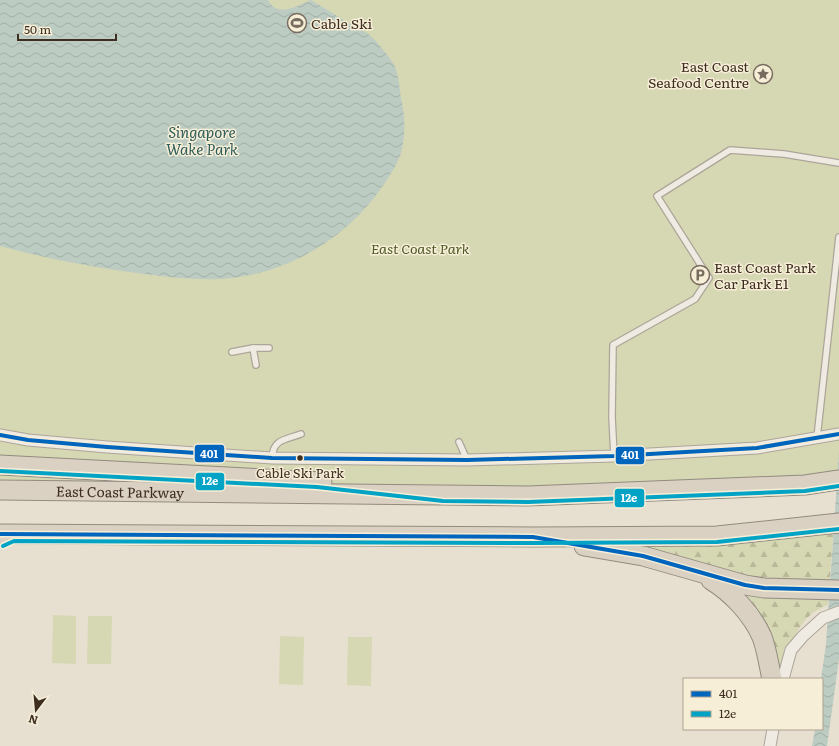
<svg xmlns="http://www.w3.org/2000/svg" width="839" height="746" font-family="Literata,serif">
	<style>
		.forest { fill: url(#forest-firs) }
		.green { fill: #d6d7b3 }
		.water { fill: url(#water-waves) }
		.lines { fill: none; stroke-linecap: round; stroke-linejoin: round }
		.service-casing { stroke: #ada599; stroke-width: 8 }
		.minor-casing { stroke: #ada599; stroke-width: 13 }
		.motorway-casing { stroke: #928b80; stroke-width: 21 }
		.service { stroke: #efebe3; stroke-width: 5.5 }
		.minor { stroke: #efebe3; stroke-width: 11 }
		.motorway { stroke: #dad1c2; stroke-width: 19 }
		.bus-1-casing { stroke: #f7eed8; stroke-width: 7 }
		.bus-2-casing { stroke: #f7eed8; stroke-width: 7 }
		.bus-1 { stroke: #0065bd; stroke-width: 4 }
		.bus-2 { stroke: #03a3c5; stroke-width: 4 }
		.bus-dot { fill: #3d2e20; stroke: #f7eed8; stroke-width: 1.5 }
		.labels { text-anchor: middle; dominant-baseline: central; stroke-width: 3; stroke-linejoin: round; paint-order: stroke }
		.bus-label { font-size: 13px; fill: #3d2e20; stroke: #f7eed8 }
		.poi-label { font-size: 14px; fill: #3d2e20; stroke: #f7eed8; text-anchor: start }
		.park-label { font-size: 14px; font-style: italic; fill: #4d5a26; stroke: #f7eed8 }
		.street-label { font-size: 14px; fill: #3d2e20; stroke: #f7eed8 }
		.water-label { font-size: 15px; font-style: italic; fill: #2f5d5a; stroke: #f7eed8 }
		.line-badge { stroke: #f7eed8; stroke-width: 1.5 }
		.badge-label { font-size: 11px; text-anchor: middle; font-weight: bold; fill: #fff }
	</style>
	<defs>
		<pattern id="forest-firs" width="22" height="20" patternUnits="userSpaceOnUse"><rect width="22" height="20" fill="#d6d7b3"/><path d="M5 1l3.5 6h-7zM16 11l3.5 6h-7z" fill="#b9b99a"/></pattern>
		<pattern id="water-waves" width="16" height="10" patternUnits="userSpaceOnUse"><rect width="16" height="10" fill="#bcccc2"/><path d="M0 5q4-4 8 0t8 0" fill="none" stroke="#a2b0a6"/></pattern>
	</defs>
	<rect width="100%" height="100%" fill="#e7e0d1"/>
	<!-- forest -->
	<path class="forest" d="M834,522L828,605C797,615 788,651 778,679L755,637L714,586L677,568L532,539Z"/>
	<!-- green -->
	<g class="green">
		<polygon points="0,0 839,0 839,480 805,485 0,490"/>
		<polygon points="53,615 76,616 76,664 52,663"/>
		<polygon points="88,616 112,616 111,664 87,664"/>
		<polygon points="280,636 304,637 303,685 279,684"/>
		<polygon points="348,637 372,637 371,686 347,685"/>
	</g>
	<!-- water -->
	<g class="water">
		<path d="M0,0H268C278,19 298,5 311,0C323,7 335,15 347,22C354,26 361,29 367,33C375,39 386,53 391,60C399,70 399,86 401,98C405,116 406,135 401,153C397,165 389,177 382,187C349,235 297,268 239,277C208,282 176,278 145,274C96,268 48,259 0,246Z"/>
		<polygon points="839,452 839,659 827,746 812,746 815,729 822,729 821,679 826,644"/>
	</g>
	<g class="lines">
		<!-- service casing -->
		<g class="service-casing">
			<g id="service">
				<polyline points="253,348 256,365"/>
				<polyline points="232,352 253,348 269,348"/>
				<polyline points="817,438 839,237"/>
				<polyline points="459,442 467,460"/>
				<polyline points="614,456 612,417 613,345 695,299 709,278 657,196 730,150 784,154 839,163"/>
				<path d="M272,458C273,439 285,440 301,434"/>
			</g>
		</g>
		<!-- minor casing -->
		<g class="minor-casing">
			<g id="minor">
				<polyline points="0,435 28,440 107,447 272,458 467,460 614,456 757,448 839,434"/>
				<polyline points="783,679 791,650 803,636 823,618 839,612"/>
				<polyline points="770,746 773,729"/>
			</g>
		</g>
		<!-- motorway casing -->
		<g class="motorway-casing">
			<g id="motorway">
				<polyline points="0,465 322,482"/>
				<path id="s1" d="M0,490L528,496L805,485L839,480"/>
				<polyline points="0,534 533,537 717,536 839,523"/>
				<polyline points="584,546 643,556 745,585 764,588 839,590"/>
				<path d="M711,580C732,593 752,614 762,637C767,650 769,666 772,679"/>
			</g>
		</g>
		<!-- service -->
		<use href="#service" class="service"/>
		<!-- minor -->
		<use href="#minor" class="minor"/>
		<!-- motorway -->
		<use href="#motorway" class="motorway"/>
		<!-- bus-1 casing -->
		<g class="bus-1-casing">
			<g id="bus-1">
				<polyline points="0,435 28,440 107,447 272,458 467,460 614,456 757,448 839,434"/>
				<polyline points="0,534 533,537 643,556 745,585 764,588 839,590"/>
			</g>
		</g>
		<!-- bus-2 casing -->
		<g class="bus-2-casing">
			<g id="bus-2">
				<polyline points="0,471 317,487 443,501 528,502 805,491 839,486"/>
				<polyline points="3,546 14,541 533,543 717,542 839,529"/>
			</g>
		</g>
		<!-- bus-1 -->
		<use href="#bus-1" class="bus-1"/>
		<!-- bus-2 -->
		<use href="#bus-2" class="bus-2"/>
	</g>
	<!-- icons -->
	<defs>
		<g id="stadium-ring" transform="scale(1)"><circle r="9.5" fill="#f7eed8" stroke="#786c5e" stroke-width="1.5"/><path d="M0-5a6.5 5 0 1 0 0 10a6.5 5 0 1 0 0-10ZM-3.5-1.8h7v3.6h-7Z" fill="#786c5e"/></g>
		<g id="sight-ring" transform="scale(1)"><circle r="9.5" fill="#f7eed8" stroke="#786c5e" stroke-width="1.5"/><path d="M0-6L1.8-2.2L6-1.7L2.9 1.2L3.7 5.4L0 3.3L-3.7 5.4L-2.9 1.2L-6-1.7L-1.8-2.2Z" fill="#786c5e"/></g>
		<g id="parking-ring" transform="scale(1)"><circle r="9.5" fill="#f7eed8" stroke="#786c5e" stroke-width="1.5"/><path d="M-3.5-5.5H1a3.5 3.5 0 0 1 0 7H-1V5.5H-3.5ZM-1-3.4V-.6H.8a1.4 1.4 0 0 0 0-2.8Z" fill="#786c5e"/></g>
	</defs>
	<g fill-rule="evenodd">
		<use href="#stadium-ring" x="297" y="23"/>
		<use href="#sight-ring" x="763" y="74"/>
		<use href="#parking-ring" x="700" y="275"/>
	</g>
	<!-- markers -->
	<circle class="bus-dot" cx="300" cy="458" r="3.5"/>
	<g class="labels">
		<!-- bus labels -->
		<g class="bus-label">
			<text x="300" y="472">Cable Ski Park</text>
		</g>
		<!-- poi labels -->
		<g class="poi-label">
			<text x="311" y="23">Cable Ski</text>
			<text x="749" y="66" text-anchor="end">East Coast<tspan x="749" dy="16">Seafood Centre</tspan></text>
			<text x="714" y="267">East Coast Park<tspan x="714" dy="16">Car Park E1</tspan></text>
		</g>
		<!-- park labels -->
		<g class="park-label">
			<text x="420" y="248">East Coast Park</text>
		</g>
		<!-- street labels -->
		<g class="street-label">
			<text stroke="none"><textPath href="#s1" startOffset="120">East Coast Parkway</textPath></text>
		</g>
		<!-- water labels -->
		<g class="water-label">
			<text x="202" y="131">Singapore<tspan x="202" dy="17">Wake Park</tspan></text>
		</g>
	</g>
	<g class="line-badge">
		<rect x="194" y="444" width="31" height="19" rx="4" fill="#0065bd"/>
		<rect x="615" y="446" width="30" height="19" rx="4" fill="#0065bd"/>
		<rect x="195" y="472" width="30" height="19" rx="4" fill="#03a3c5"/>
		<rect x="614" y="488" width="31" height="20" rx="4" fill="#03a3c5"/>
	</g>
	<g class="badge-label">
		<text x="209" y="458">401</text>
		<text x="630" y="459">401</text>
		<text x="210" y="485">12e</text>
		<text x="629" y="502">12e</text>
	</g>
	<!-- legend -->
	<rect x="683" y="678" width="140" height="52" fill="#f7eed8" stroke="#ada18e"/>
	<rect x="691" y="691" width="20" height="6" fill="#0065bd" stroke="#ada18e"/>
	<text x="719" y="698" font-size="12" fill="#3d2e20">401</text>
	<rect x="691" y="711" width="20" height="6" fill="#03a3c5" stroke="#ada18e"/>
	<text x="719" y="718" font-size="12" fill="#3d2e20">12e</text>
	<!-- north arrow -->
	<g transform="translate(36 710) rotate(196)" stroke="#f7eed8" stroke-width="3" paint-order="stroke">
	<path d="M0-3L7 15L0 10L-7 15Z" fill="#3d2e20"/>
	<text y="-6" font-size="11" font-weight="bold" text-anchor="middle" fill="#3d2e20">N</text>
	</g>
	<!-- scale -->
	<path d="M18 34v6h98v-6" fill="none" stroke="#3d2e20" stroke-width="2"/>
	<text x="24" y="34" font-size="12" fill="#3d2e20" stroke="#f7eed8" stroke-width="3" paint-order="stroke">50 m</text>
</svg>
